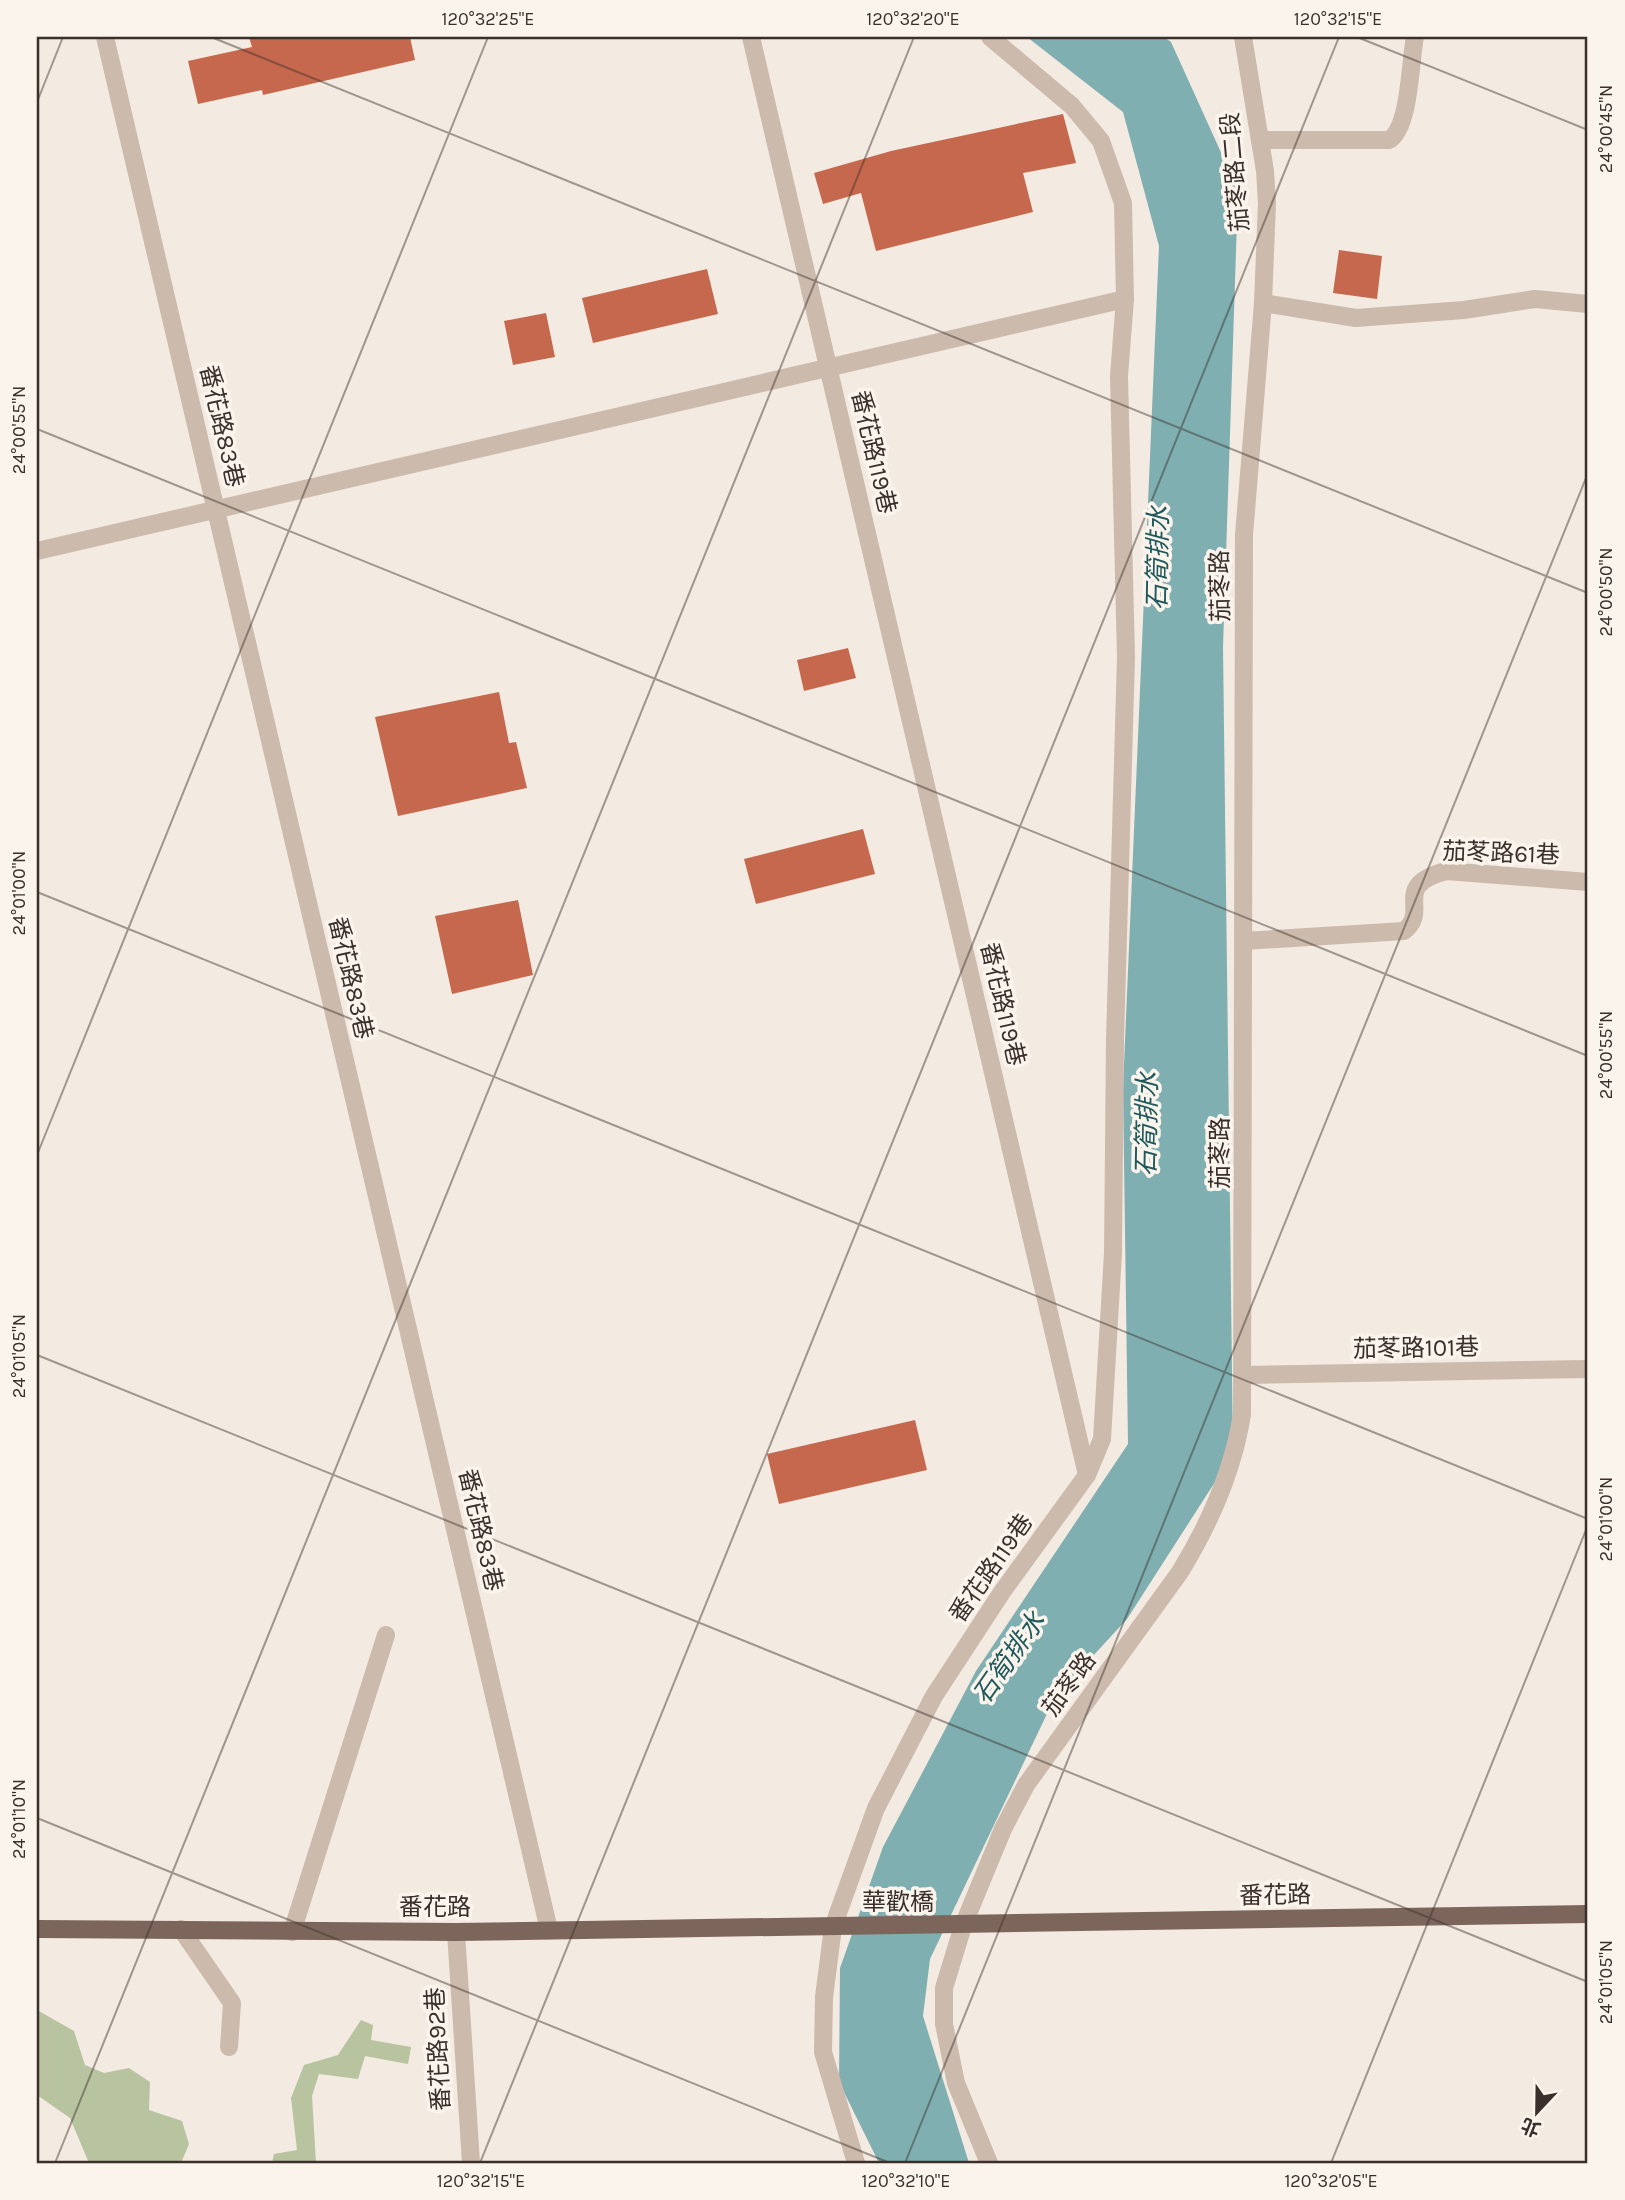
<svg xmlns="http://www.w3.org/2000/svg" width="1625" height="2200" font-family="Karla,'Noto Sans TC',sans-serif">
	<style>
		.green { fill: #b8c3a0 }
		.water { fill: #7fafb0 }
		.building { fill: #c5684d }
		.lines { fill: none; stroke-linecap: round; stroke-linejoin: round }
		.minor { stroke: #ccbaac; stroke-width: 18 }
		.major { stroke: #7c665c; stroke-width: 18 }
		.ticks { fill: none; stroke: #3a2f2b; stroke-width: 2; stroke-opacity: 0.45 }
		.labels { text-anchor: middle; dominant-baseline: central; stroke-width: 7; stroke-linejoin: round; paint-order: stroke }
		.street-label { font-size: 24px; fill: #3a2f2b; stroke: #faf4ed }
		.water-label { font-size: 26px; font-style: italic; fill: #20595c; stroke: #faf4ed }
		.neatline { fill: none; stroke: #3a2f2b; stroke-width: 2.5 }
		.ticks-label { font-size: 18px; text-anchor: middle; fill: #3a2f2b }
	</style>
	<rect width="100%" height="100%" fill="#f3eae1"/>
	<!-- green -->
	<g class="green">
		<polygon points="37,2010 74,2031 85,2065 104,2073 129,2068 150,2082 149,2110 182,2121 189,2144 181,2163 89,2163 70,2118 37,2095"/>
		<polygon points="361,2020 373,2025 371,2040 411,2047 408,2064 365,2056 358,2079 319,2074 312,2096 316,2163 272,2163 274,2154 297,2150 291,2098 304,2065 338,2055"/>
	</g>
	<!-- water -->
	<polygon class="water" points="1027,37 1164,37 1171,42 1238,190 1223,647 1233,1454 1127,1619 1055,1697 930,1959 923,2016 969,2163 879,2163 839,2082 840,1968 883,1847 976,1671 1128,1444 1123,1088 1159,246 1123,112"/>
	<!-- building -->
	<g class="building">
		<polygon points="249,37 410,37 415,60 263,95 262,90 198,104 188,61 252,47"/>
		<polygon points="1063,114 1076,163 1023,173 1033,212 876,251 861,193 823,204 814,173 891,151"/>
		<polygon points="1339,250 1382,256 1377,299 1333,293"/>
		<polygon points="707,269 718,314 593,343 582,298"/>
		<polygon points="546,313 555,357 513,365 504,321"/>
		<polygon points="848,648 856,678 804,691 797,660"/>
		<polygon points="499,692 509,743 516,742 527,788 398,816 375,717"/>
		<polygon points="863,829 875,874 756,904 744,859"/>
		<polygon points="518,900 533,975 452,994 435,916"/>
		<polygon points="915,1420 927,1470 779,1504 767,1454"/>
	</g>
	<g class="lines">
		<!-- minor -->
		<g class="minor">
			<polyline points="105,37 549,1930"/>
			<polyline points="751,37 1087,1475"/>
			<path d="M1260,140H1389C1410,128 1410,61 1415,37"/>
			<polyline points="1263,303 1356,318 1464,310 1535,299 1588,304"/>
			<polyline points="37,551 1125,299"/>
			<path d="M1244,941L1404,931C1431,910 1390,886 1446,871L1588,882"/>
			<polyline points="1244,1375 1588,1369"/>
			<polyline points="181,1929 232,2003 229,2047"/>
			<polyline points="292,1932 386,1635"/>
			<polyline points="456,1932 471,2163"/>
			<polyline points="856,2163 823,2052 824,1997 833,1927 876,1808 934,1696 1002,1592 1087,1475 1102,1439 1113,1253 1115,1040 1126,657 1119,376 1125,299 1123,203 1101,141 1072,106 990,37"/>
			<path d="M989,2163L956,2083L944,2024V1988L963,1926L1003,1829L1026,1785L1180,1572C1210,1523 1233,1472 1242,1414L1244,535L1263,303L1267,203L1265,171L1243,37"/>
		</g>
		<!-- major -->
		<polyline class="major" points="37,1929 456,1932 1588,1914"/>
	</g>
	<!-- ticks -->
	<path class="ticks" d="M211,37L1588,593M1357,37L1588,130M37,102L63,37M37,429L1588,1056M37,892L1588,1519M37,1155L488,37M37,1355L1588,1982M37,1818L890,2163M55,2163L914,37M480,2163L1339,37M905,2163L1588,473M1331,2163L1588,1525"/>
	<g class="labels">
		<!-- street labels -->
		<g class="street-label">
			<text transform="translate(1235 172) rotate(-95)">茄苳路二段</text>
			<text transform="translate(222 426) rotate(77)">番花路83巷</text>
			<text transform="translate(874 452) rotate(77)">番花路119巷</text>
			<text transform="translate(1220 586) rotate(-91)">茄苳路</text>
			<text transform="translate(1501 853) rotate(2)">茄苳路61巷</text>
			<text transform="translate(351 978) rotate(77)">番花路83巷</text>
			<text transform="translate(1003 1004) rotate(77)">番花路119巷</text>
			<text transform="translate(1220 1153) rotate(-90)">茄苳路</text>
			<text transform="translate(1416 1348) rotate(-1)">茄苳路101巷</text>
			<text transform="translate(481 1530) rotate(77)">番花路83巷</text>
			<text transform="translate(991 1568) rotate(-55)">番花路119巷</text>
			<text transform="translate(1069 1684) rotate(-54)">茄苳路</text>
			<text transform="translate(1275 1895) rotate(-1)">番花路</text>
			<text x="898" y="1902">華歡橋</text>
			<text x="435" y="1907">番花路</text>
			<text transform="translate(438 2049) rotate(-93)">番花路92巷</text>
		</g>
		<!-- water labels -->
		<g class="water-label">
			<text transform="translate(1158 558) rotate(-89)">石筍排水</text>
			<text transform="translate(1147 1124) rotate(-89)">石筍排水</text>
			<text transform="translate(1009 1658) rotate(-55)">石筍排水</text>
		</g>
	</g>
	<!-- border -->
	<rect width="1625" height="2200" fill="none" stroke="#faf4ed" stroke-width="77"/>
	<!-- north arrow -->
	<g transform="translate(1537 2112) rotate(202)" stroke="#faf4ed" stroke-width="5" paint-order="stroke">
	<path d="M0-5L12 26L0 18L-12 26Z" fill="#3a2f2b"/>
	<text y="-10" font-size="19" font-weight="bold" text-anchor="middle" fill="#3a2f2b">北</text>
	</g>
	<rect x="38" y="38" width="1548" height="2124" class="neatline"/>
	<g class="ticks-label">
		<text x="488" y="25">120°32'25"E</text>
		<text x="913" y="25">120°32'20"E</text>
		<text x="1338" y="25">120°32'15"E</text>
		<text transform="translate(1606 129) rotate(-90)" y="6">24°00'45"N</text>
		<text transform="translate(19 430) rotate(-90)" y="6">24°00'55"N</text>
		<text transform="translate(1606 592) rotate(-90)" y="6">24°00'50"N</text>
		<text transform="translate(19 893) rotate(-90)" y="6">24°01'00"N</text>
		<text transform="translate(1606 1055) rotate(-90)" y="6">24°00'55"N</text>
		<text transform="translate(19 1356) rotate(-90)" y="6">24°01'05"N</text>
		<text transform="translate(1606 1519) rotate(-90)" y="6">24°01'00"N</text>
		<text transform="translate(19 1819) rotate(-90)" y="6">24°01'10"N</text>
		<text transform="translate(1606 1982) rotate(-90)" y="6">24°01'05"N</text>
		<text x="481" y="2187">120°32'15"E</text>
		<text x="906" y="2187">120°32'10"E</text>
		<text x="1331" y="2187">120°32'05"E</text>
	</g>
</svg>
